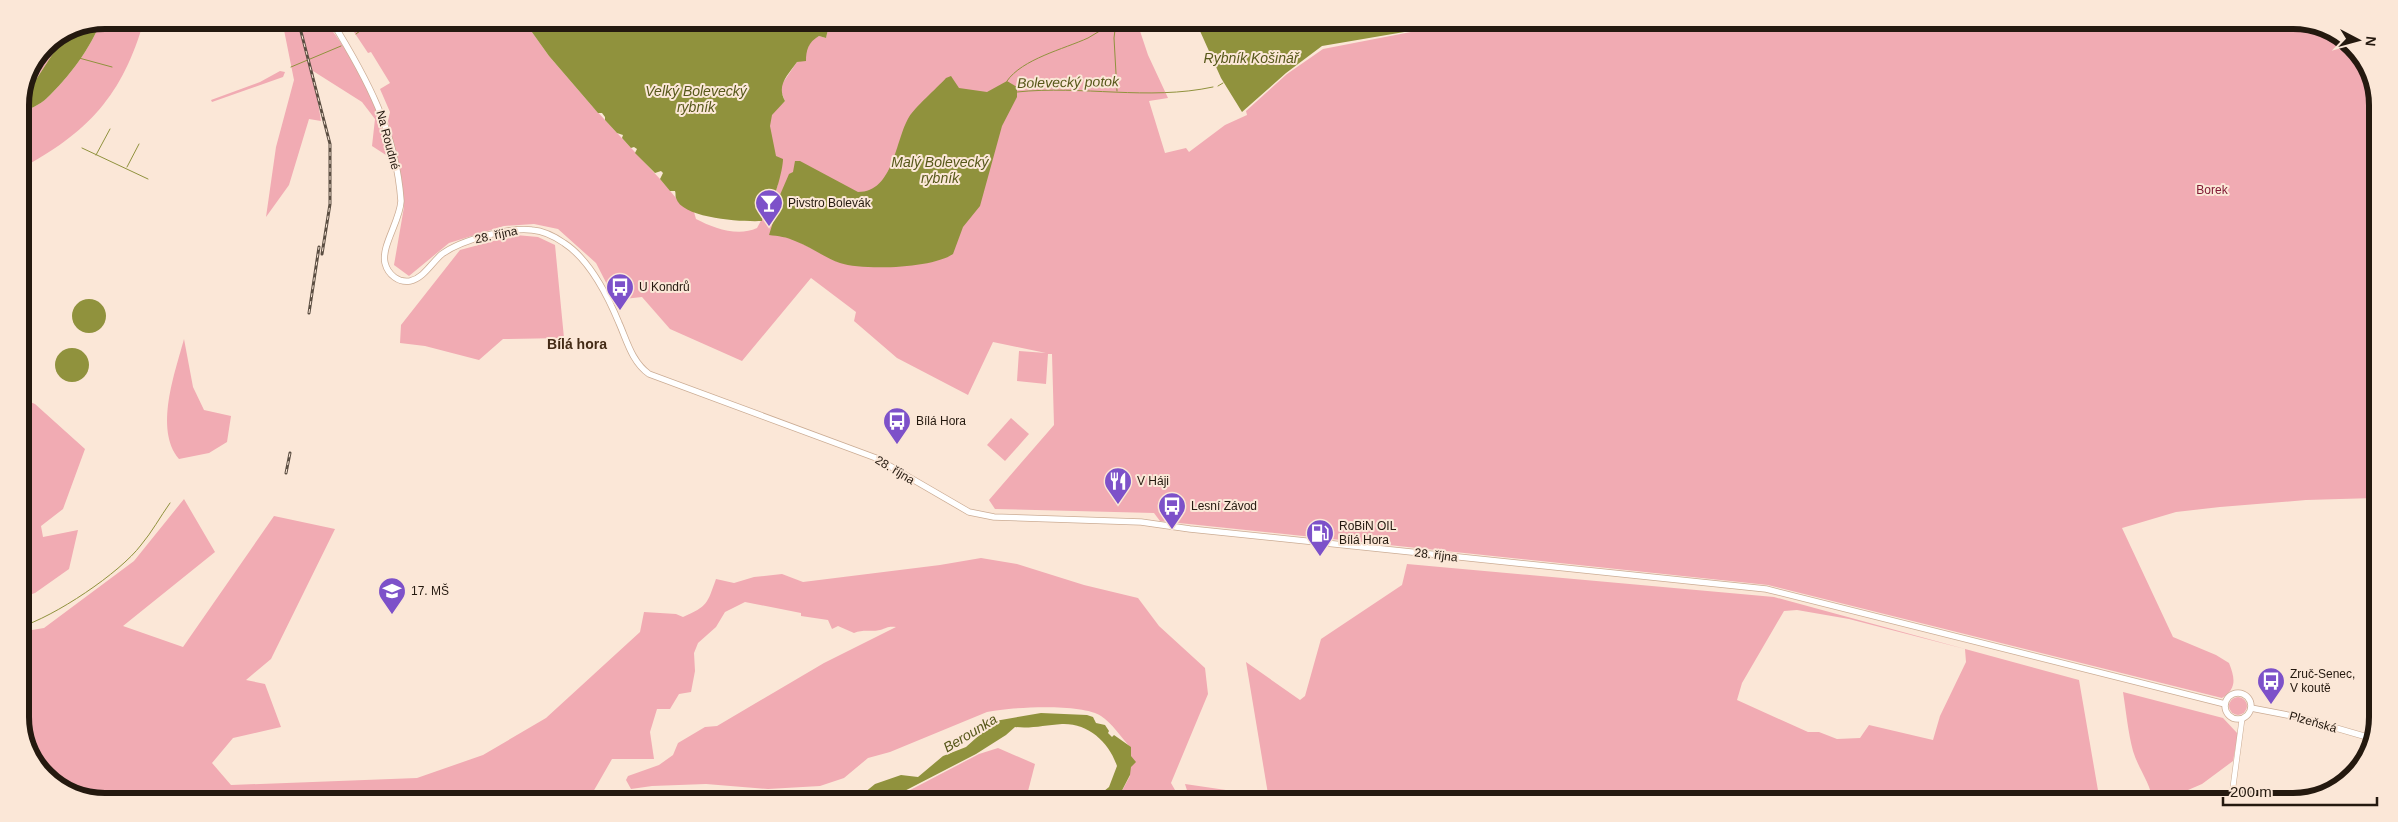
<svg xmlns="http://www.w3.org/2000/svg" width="2398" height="822" font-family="Arial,sans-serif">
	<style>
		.green { fill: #f1abb3; fill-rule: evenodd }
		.water { fill: #90923d }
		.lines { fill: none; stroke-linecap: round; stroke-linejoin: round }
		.stream { stroke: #90923d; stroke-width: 1 }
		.tertiary-casing { stroke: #cbac94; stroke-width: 6 }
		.secondary-casing { stroke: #cbac94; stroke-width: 7 }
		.tertiary { stroke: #fff; stroke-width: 5 }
		.secondary { stroke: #fff; stroke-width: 5.5 }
		.rail-casing { stroke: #5b4e42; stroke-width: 3 }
		.rail { stroke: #fbe7d7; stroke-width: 1; stroke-dasharray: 4; stroke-linecap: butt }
		.labels { text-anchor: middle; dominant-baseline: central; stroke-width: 4; stroke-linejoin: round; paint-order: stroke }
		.street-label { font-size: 12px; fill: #24190f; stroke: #fbe7d7 }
		.park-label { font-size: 12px; fill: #811a35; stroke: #fbe7d7 }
		.poi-label { font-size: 12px; fill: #24190f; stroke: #fbe7d7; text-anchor: start }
		.water-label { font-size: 14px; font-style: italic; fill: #57581a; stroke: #fbe7d7 }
		.neighbourhood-label { font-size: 14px; font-weight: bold; fill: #432a15; stroke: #fbe7d7 }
		.rim { fill: none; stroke: #24190f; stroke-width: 6 }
	</style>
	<rect width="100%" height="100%" fill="#fbe7d7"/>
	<!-- green -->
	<g class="green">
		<path d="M144,20C123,95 88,133 20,169V114C29,109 40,105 47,98C69,77 90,49 101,21Z"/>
		<path d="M282,20H324C356,60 381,107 389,157L372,146L375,119L362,102L313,71L321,121L309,119L289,185L266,217L276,147L294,80Z"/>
		<path d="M359,21H524L549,56L592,106L660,179L682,205L694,212L696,219C713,228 738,237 757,228L763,217L760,214L768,207L778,185L747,134L785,101L781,91L782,84L797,62L806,59L805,52L812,40L819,36L826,38L830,21L1137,22L1148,55L1168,98L1149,101L1165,153L1186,148L1189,152L1225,125L1247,115L1246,111L1287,74L1323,49L1416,31L1420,23L2320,24L2360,53L2378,99L2375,498L2306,500L2220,507L2176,512L2122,528L2173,637L2216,655L2229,663C2235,678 2237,689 2222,698L1768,585L1160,521L1154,513L995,509L989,500L1054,425L1052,354H1048L1046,384L1017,381L1019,351L1046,353L993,342L968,395L897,358L854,321L856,312L811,278L742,361L670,329L642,297L615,300L596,263L558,229L534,224L504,226L449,243L409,276L394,265L404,207L388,121L390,112L380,89L390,83L371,52L368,53L354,32L348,30ZM910,178L838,262L795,240Z"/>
		<polygon points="64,32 54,52 24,98 21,98 45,45"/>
		<polygon points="280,71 285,72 283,77 212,102 211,100 260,82"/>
		<polygon points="516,235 538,237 555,245 564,338 503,339 479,360 425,346 400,343 401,325 460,250"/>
		<path d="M184,339L193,387L204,410L231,416L227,442L209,453L179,459C154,429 175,373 184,339Z"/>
		<polygon points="20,398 35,404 85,449 63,509 41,526 43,537 78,530 69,569 35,593 20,598"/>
		<polygon points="1011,418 1029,434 1005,461 987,445"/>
		<path d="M184,499L215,552L123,626L183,647L274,516L335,529L271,659L246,680L265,684L281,727L233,738L212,763L231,785L417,778L483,755L546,718L640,632L644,612L676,614L683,617C708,606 707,604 716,579L734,583L754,577L782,574L803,582L940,565L981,558L1017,564L1084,585L1138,598L1159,626L1205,668L1208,694L1171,783L1179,797L1175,800H1117L1130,776V747C1121,737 1112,723 1101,716C1082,703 1010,707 987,712L890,752L868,758L844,778L820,786L768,789L706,784L652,786L631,789L626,780L628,776L659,765L673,755L678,743L705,727L717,726L824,663L896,627C888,626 887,628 880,630C871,632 863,629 854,633L838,626L832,629L828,620L801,616V613L745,602L725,612L716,627L698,643L694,653L695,671L691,692L679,694L670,709H657L650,732L654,759H612L589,799L78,798L38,769L20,723V632L44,628L134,561Z"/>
		<path d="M1407,564L1774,597L2079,680L2100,802L1269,800L1246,662L1300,700L1305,696L1321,639L1402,585ZM1797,610L1849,619L1965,649L1966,662L1940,716L1933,740L1869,725L1860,738L1837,739L1819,732H1808L1737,700L1742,683L1784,611Z"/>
		<path d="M2123,692L2223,718L2238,734L2233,761L2202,784L2181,793L2175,802H2153C2151,784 2138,768 2133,751C2128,732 2126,711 2123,692Z"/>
		<circle cx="2238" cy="706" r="9"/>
		<polygon points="998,748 1035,764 1026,799 893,799 979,754"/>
		<polygon points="1185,784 1260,795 1261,800 1190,800"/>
	</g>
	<!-- water -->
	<g class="water">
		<path d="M101,21C90,49 69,77 47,98C40,105 29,109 20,114L21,98H24L54,52L64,32L73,26Z"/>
		<path d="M524,21H830L826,38L819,36C808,42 806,51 806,61L797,62C788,75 776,85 785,101L772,115L770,126L776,156L783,159C783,170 774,203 766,211C764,212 762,213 760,214L763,216L762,221C744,222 682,219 676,198C675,196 676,193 675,191H670L660,179L663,173L661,171L655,173L635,153L637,149L634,147L631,148L622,138L623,135L617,133L605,120V117L602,113H598L592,106L549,56Z"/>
		<polygon points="1196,22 1418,23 1416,30 1322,46 1286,73 1242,112 1221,78"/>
		<path d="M951,76L959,88L987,92L1007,81L1017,87V97L1002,126L980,206L963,227L953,254C933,268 865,271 840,263C825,258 811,247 795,241C787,237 778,236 769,235L773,222L770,218L789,174L793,172L795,161H800L858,192C894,192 895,140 909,117C915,107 936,89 946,78Z"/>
		<circle cx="89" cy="316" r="17"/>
		<circle cx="72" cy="365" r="17"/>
		<path d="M1041,713L1087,715L1093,717L1096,723L1105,725L1109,731L1108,733L1112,737L1114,735L1131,747V756L1136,762L1131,767L1130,775L1117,800H1093L1109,787L1117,766C1109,742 1088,723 1062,724C1045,725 1031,729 1015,727L1006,735L976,754L889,799H839L864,793L875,784L901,775L918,777L943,756L966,747L995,721Z"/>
		<polygon points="692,790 737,799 646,799"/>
	</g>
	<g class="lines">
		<!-- stream -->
		<g class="stream">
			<polyline points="1116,22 1114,38 1117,91"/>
			<polyline points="1417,24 1435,26 1444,23"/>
			<polyline points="356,34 373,21"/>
			<polyline points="79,58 112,67"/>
			<polyline points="291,67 341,46"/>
			<path d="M1007,81C1022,59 1064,49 1088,38C1097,33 1106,27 1114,22"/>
			<polyline points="1218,86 1223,83"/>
			<path d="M1017,92C1082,85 1148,101 1213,87"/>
			<polyline points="82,148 148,179"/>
			<polyline points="96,155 110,129"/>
			<polyline points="127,167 139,144"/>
			<path d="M20,627C54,617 120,573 141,545C152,532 160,517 170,503"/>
		</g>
		<!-- tertiary casing -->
		<g class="tertiary-casing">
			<polyline id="tertiary" points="2231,802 2242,719"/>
		</g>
		<!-- secondary casing -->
		<g class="secondary-casing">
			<g id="secondary">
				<path d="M331,20C367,78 396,132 401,201C400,221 381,246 385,263C388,275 399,283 410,281C424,278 432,262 442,254C461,240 509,227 532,230C544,231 554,236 564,243C590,260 607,294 619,323C627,341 632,362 649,374L876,458L969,512L994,517L1141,522L1190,529L1766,589L2225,704"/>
				<circle cx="2238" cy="706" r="13"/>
				<polyline points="2251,708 2298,717 2374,739"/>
			</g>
		</g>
		<!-- tertiary -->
		<use href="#tertiary" class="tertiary"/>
		<!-- secondary -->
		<use href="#secondary" class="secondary"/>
		<!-- rail casing -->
		<g class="rail-casing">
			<g id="rail">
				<polyline points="298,20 330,144 330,204 322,254"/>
				<polyline points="309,313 319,247"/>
				<polyline points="286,473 290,453"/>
			</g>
		</g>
		<!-- rail -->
		<use href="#rail" class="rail"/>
	</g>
	<!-- icons -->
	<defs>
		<g id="bar-pin" transform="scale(1.4375)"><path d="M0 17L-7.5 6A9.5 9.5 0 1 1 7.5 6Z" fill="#7d51c9" stroke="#fbe7d7"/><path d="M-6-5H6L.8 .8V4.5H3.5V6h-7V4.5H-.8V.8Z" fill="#fff"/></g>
		<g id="bus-pin" transform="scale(1.4375)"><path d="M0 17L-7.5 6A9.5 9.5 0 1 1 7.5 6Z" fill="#7d51c9" stroke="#fbe7d7"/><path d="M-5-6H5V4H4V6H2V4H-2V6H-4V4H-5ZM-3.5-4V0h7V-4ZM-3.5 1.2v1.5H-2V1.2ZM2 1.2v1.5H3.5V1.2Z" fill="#fff"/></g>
		<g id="restaurant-pin" transform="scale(1.4375)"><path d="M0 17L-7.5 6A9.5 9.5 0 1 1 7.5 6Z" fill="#7d51c9" stroke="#fbe7d7"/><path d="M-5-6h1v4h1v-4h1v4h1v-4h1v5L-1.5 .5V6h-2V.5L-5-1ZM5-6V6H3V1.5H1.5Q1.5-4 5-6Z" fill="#fff"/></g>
		<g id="fuel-pin" transform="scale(1.4375)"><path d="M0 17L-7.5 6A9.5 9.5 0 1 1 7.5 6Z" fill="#7d51c9" stroke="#fbe7d7"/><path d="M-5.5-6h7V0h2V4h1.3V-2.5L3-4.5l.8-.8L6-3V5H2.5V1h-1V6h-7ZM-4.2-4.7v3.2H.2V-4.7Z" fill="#fff"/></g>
		<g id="school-pin" transform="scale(1.4375)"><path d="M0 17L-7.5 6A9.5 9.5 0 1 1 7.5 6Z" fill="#7d51c9" stroke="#fbe7d7"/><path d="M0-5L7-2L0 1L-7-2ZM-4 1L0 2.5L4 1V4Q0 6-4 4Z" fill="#fff"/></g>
	</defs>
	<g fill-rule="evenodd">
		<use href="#bar-pin" x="769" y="203"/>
		<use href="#bus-pin" x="620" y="287"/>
		<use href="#bus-pin" x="897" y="421"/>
		<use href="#restaurant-pin" x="1118" y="481"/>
		<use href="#bus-pin" x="1172" y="506"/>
		<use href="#fuel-pin" x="1320" y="533"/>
		<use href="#school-pin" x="392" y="591"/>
		<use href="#bus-pin" x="2271" y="681"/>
	</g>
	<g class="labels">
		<!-- street labels -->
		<g class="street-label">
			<text transform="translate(388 140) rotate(75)">Na Roudné</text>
			<text transform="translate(496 235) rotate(-12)">28. října</text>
			<text transform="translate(895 470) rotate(31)">28. října</text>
			<text transform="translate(1436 555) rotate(7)">28. října</text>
			<text transform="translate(2313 722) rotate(16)">Plzeňská</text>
		</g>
		<!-- park labels -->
		<g class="park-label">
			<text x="2212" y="190">Borek</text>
		</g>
		<!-- poi labels -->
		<g class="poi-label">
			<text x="788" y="203">Pivstro Bolevák</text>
			<text x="639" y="287">U Kondrů</text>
			<text x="916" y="421">Bílá Hora</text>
			<text x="1137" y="481">V Háji</text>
			<text x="1191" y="506">Lesní Závod</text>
			<text x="1339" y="526">RoBiN OIL<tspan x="1339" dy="14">Bílá Hora</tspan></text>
			<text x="411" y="591">17. MŠ</text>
			<text x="2290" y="674">Zruč-Senec,<tspan x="2290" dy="14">V koutě</tspan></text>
		</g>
		<!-- water labels -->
		<g class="water-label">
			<text x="1251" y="58">Rybník Košinář</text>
			<text transform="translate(1068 82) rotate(-1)">Bolevecký potok</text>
			<text x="696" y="91">Velký Bolevecký<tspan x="696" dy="16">rybník</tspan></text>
			<text x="940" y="162">Malý Bolevecký<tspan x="940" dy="16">rybník</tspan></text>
			<text transform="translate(970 733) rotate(-31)">Berounka</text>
		</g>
		<!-- neighbourhood labels -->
		<g class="neighbourhood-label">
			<text x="577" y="344">Bílá hora</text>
		</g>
	</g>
	<!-- crop -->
	<path d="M0 0H2398V822H0ZM105 29H2293A76 76 0 0 1 2369 105V717A76 76 0 0 1 2293 793H105A76 76 0 0 1 29 717V105A76 76 0 0 1 105 29Z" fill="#fbe7d7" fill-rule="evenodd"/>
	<path class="rim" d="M105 29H2293A76 76 0 0 1 2369 105V717A76 76 0 0 1 2293 793H105A76 76 0 0 1 29 717V105A76 76 0 0 1 105 29Z"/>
	<!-- north arrow -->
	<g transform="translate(2358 40) rotate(96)" stroke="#fbe7d7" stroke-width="4" paint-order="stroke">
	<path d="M0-4L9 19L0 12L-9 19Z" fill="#24190f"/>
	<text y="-8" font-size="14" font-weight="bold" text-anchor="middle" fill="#24190f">N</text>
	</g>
	<!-- scale -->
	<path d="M2223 797v8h154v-8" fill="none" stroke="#24190f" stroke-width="2.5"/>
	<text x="2230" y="797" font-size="15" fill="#24190f" stroke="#fbe7d7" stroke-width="4" paint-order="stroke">200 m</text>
</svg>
